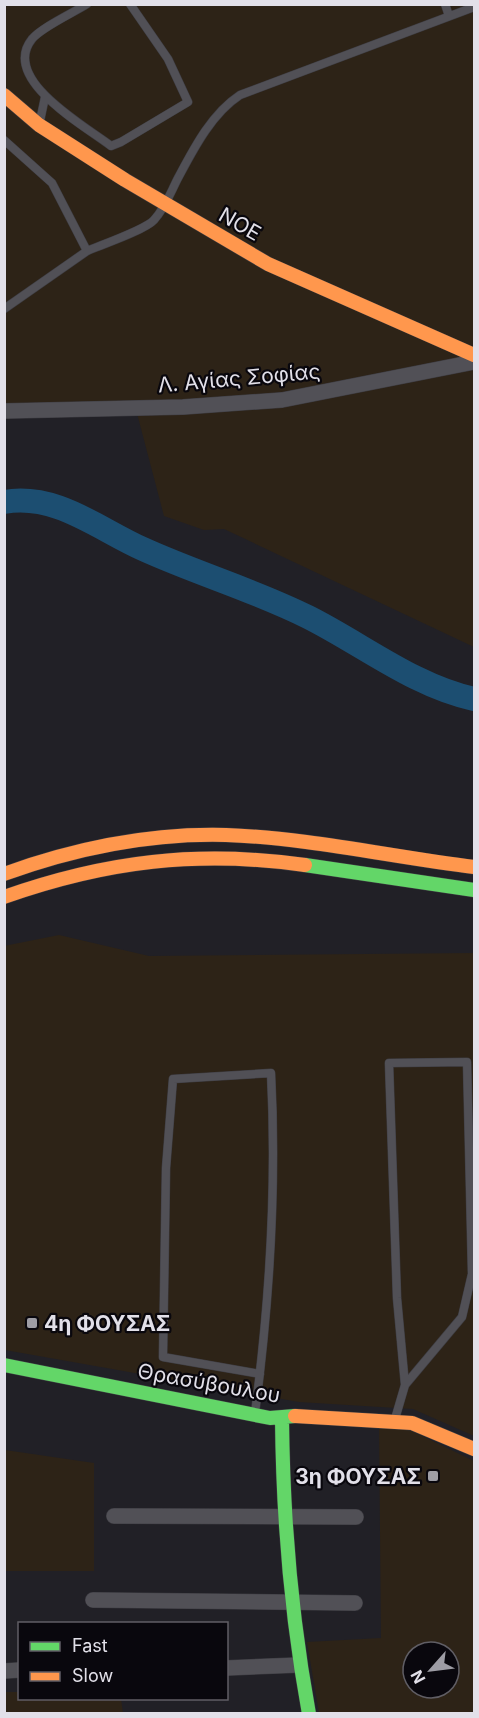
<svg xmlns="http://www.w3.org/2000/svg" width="479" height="1718" font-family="Inter,sans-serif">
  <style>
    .industrial { fill: #2d2317; fill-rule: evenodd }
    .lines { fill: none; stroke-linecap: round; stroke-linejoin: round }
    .river { stroke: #1c4e71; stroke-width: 24 }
    .lane-casing { stroke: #3e3d43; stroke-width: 9 }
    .street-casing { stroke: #3e3d43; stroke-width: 16 }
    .fast-casing { stroke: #3e3d43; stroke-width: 15 }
    .slow-casing { stroke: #3e3d43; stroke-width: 15 }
    .lane { stroke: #515056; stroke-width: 8 }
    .street { stroke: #515056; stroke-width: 15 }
    .fast { stroke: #63d668; stroke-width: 14 }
    .slow { stroke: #ff974d; stroke-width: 14 }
    .poi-dot { fill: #9e9da5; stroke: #09070d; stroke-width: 2 }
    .labels { text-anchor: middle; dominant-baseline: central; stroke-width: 4.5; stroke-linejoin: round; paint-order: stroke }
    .street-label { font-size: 21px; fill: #e2e0e9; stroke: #09070d }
    .poi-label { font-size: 21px; font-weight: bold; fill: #e2e0e9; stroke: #09070d; text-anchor: start }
  </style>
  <rect width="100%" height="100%" fill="#212026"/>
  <!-- industrial -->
  <path class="industrial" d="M4 5H474V647L224 529 204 530 164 516 134 402 5 406Z
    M59 935 149 956 474 953V1436L413 1409 299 1402 5 1350 4 946Z
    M379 1424 410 1430 474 1461V1713H319L307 1642 381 1638ZM413 1652H449V1688H413Z
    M5 1450 94 1463V1571H5Z
    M4 1692H19L20 1698 121 1699 123 1713H5Z"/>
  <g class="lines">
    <!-- river -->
    <path class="river" d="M4 502C57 493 98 529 143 549 198 574 254 590 308 617 362 644 414 686 474 699"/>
    <!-- lane casing -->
    <g class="lane-casing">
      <path id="lane" d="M87 4C73 13 42 27 32 39 0 79 85 126 111 146L121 142 188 102 168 59 130 4
        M445 4 449 16
        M40 121 45 97
        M4 140 52 183 87 251C101 245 145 230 154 220 165 208 170 194 177 180 193 150 211 114 240 95L474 7
        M4 309 87 251
        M255 1413C270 1298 277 1189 271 1073L173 1079 166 1168 163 1357 260 1374
        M395 1419 405 1385 462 1317 472 1274 467 1062 389 1063 397 1298 405 1385"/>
    </g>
    <!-- street casing -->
    <g class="street-casing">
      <path id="street" d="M4 411 183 407 282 400 474 362
        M114 1516 356 1517
        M93 1600 355 1603
        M226 1668 299 1665
        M4 1671 20 1670"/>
    </g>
    <!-- fast casing -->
    <g class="fast-casing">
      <path id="fast" d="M305 865 474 890
        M4 1365 270 1418 295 1416
        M282 1419C283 1518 291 1616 309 1714"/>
    </g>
    <!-- slow casing -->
    <g class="slow-casing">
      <path id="slow" d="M4 95 39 125 125 180 268 264 474 355
        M4 874C76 848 150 833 226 835 309 838 392 857 474 867
        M4 897C106 861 198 850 305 865
        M295 1416 412 1423 474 1449"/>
    </g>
    <!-- lane -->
    <use href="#lane" class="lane"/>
    <!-- street -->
    <use href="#street" class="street"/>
    <!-- fast -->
    <use href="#fast" class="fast"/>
    <!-- slow -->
    <use href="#slow" class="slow"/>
  </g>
  <!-- markers -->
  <g class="poi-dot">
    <rect x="26" y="1317" width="12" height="12" rx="3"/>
    <rect x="427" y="1470" width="12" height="12" rx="3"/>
  </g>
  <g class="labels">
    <!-- street labels -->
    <g class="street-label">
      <text transform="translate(240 224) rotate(30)">NOE</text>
      <text transform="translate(239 378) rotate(-5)">Λ. Αγίας Σοφίας</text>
      <text transform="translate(209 1383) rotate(10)">Θρασύβουλου</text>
    </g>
    <!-- poi labels -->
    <g class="poi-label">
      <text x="44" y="1323">4η ΦΟΥΣΑΣ</text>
      <text x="421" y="1476" text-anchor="end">3η ΦΟΥΣΑΣ</text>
    </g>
  </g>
  <!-- border -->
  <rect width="479" height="1718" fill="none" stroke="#e2e0e9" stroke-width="12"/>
  <!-- legend -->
  <rect x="18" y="1622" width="210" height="78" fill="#09070d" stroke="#605e65" stroke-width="1.5"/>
  <rect x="30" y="1642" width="30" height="9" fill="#63d668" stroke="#605e65" stroke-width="1.5"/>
  <text x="72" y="1652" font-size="18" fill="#e2e0e9">Fast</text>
  <rect x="30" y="1672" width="30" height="9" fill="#ff974d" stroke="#605e65" stroke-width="1.5"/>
  <text x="72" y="1682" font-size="18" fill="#e2e0e9">Slow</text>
  <!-- north arrow -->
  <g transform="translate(431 1670) rotate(242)"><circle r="28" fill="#09070d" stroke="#605e65" stroke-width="1.5"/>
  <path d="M0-4.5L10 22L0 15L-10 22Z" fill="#9e9da5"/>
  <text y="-9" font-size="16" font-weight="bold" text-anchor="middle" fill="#e2e0e9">N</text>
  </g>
</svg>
